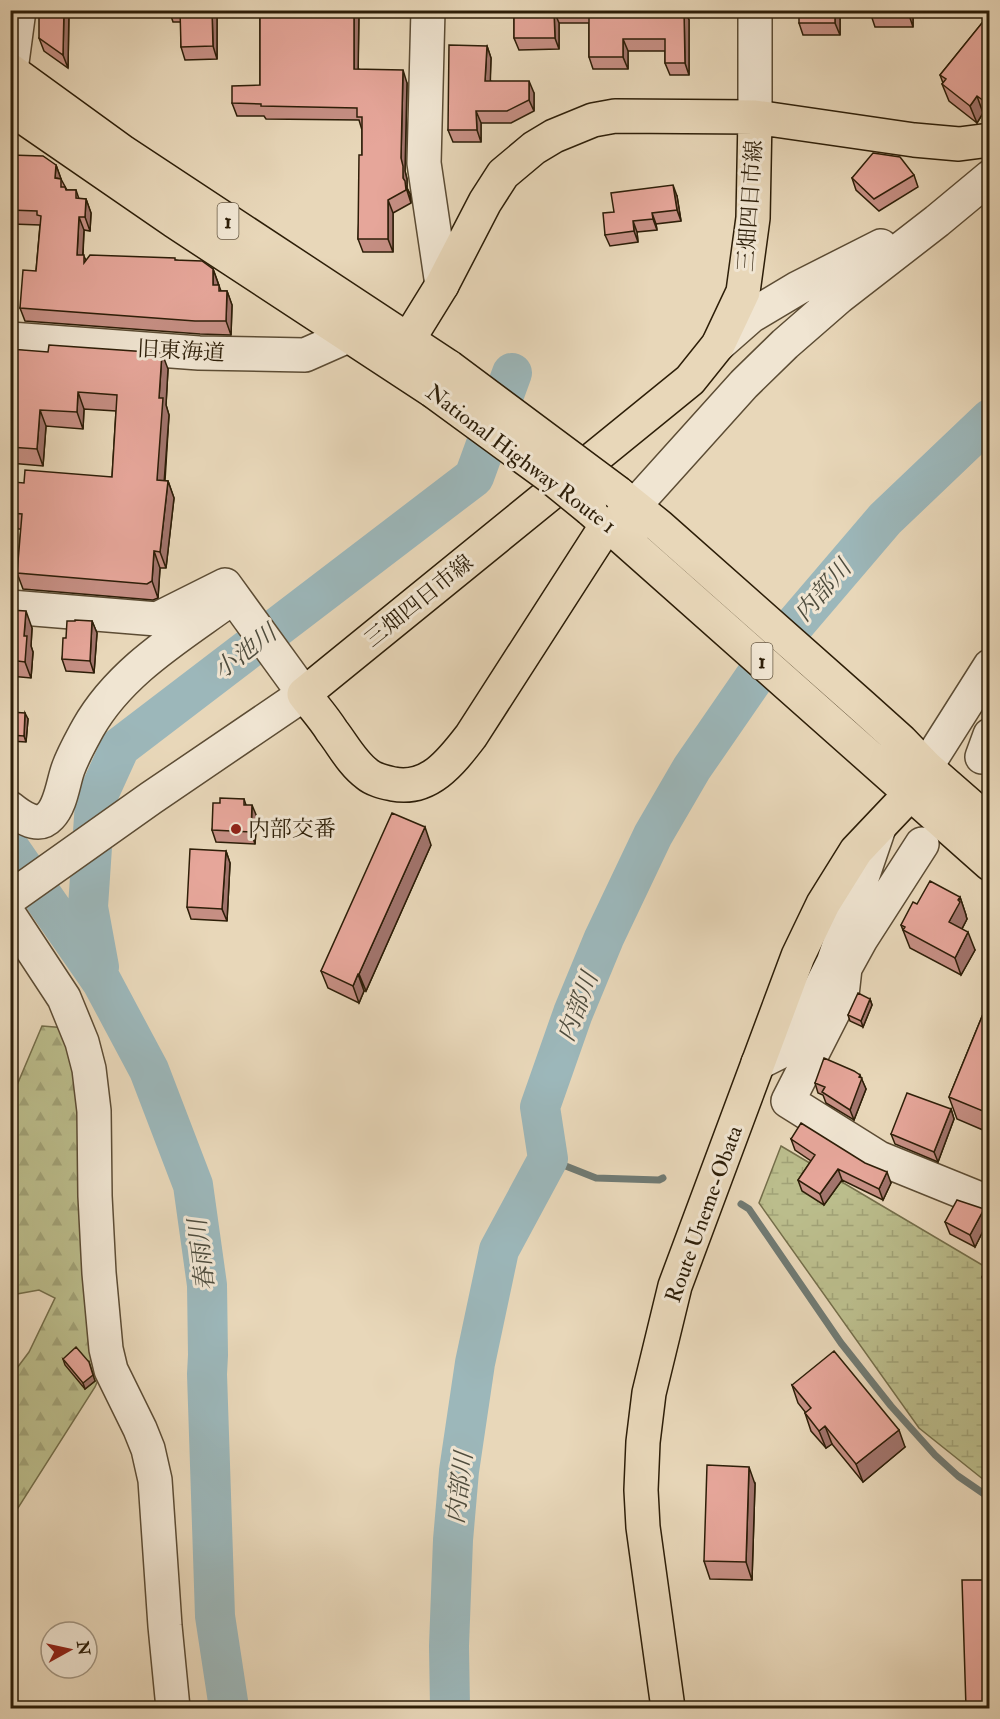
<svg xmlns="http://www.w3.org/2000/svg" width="1000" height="1719" font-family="'IM FELL Double Pica','Noto Serif JP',serif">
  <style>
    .forest { fill: url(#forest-firs); stroke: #746e4a; stroke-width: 1.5 }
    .wetland { fill: url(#wetland-marsh); stroke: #746e4a; stroke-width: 1.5 }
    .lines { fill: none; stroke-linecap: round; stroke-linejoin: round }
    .stream { stroke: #707a73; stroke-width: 7 }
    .river { stroke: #9cb7ba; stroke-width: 40 }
    .minor-casing { stroke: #5c4c34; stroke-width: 36 }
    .major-casing { stroke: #2d1e08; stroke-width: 36 }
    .highway-casing { stroke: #2d1e08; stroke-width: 36 }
    .minor { stroke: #f0e5d2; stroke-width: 33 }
    .major { stroke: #e8d7b9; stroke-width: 33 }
    .highway { stroke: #e8d7b9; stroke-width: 33 }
    .highway-bridge-casing { stroke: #2d1e08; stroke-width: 36; stroke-linecap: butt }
    .highway-bridge { stroke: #e8d7b9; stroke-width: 33 }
    .wall { fill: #c68f84; stroke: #2d1e08; stroke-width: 1.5 }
    .shaded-wall { fill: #a1746c; stroke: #2d1e08; stroke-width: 1.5 }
    .building { fill: #e6a69a; stroke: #2d1e08; stroke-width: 1.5 }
    .poi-dot { fill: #8f2418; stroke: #f0e5d2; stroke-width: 2 }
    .labels { text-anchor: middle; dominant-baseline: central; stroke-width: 6; stroke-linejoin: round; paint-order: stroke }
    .shield { fill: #f0e5d2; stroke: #685a45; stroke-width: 1.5 }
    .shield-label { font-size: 21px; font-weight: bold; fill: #2d1e08 }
    .street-label { font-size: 22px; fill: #2d1e08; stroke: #f0e5d2 }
    .poi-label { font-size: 22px; fill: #2d1e08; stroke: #f0e5d2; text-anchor: start }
    .water-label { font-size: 24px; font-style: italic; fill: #4e4c3d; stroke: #f0e5d2 }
  </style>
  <defs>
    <pattern id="forest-firs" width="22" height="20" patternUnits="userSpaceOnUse" patternTransform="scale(1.5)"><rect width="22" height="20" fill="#bbbd8c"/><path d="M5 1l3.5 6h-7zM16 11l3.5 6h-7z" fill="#a1a277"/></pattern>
    <pattern id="wetland-marsh" width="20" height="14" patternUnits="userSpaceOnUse" patternTransform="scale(1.5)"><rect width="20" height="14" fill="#bbbd8c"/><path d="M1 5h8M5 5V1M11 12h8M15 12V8" fill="none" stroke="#a1a277"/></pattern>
  </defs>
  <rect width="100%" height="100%" fill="#e8d7b9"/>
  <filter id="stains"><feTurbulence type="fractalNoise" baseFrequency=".00333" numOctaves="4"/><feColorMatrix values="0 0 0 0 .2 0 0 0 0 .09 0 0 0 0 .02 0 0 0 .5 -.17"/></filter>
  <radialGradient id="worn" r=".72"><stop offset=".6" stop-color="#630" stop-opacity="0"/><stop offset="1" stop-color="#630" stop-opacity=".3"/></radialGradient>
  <!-- forest -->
  <path class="forest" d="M42 1026 67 1028 110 1352 95 1387 11 1519V1376L29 1352 55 1298 39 1290 11 1295V1092L17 1085Z"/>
  <!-- wetland -->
  <path class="wetland" d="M781 1146 989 1269V1484L919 1428 759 1203Z"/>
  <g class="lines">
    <!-- stream -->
    <path class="stream" d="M548 1159 596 1178 659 1180 663 1178
      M741 1204 749 1209 841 1343 891 1406 935 1455 958 1476 990 1498"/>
    <!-- river -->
    <path class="river" d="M10 849 102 982 149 1070 193 1185 207 1285 208 1355 207 1374 215 1616 229 1708
      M99 967 88 907 95 802 120 747 474 477 512 373
      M450 1708 449 1646 453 1540 459 1471 475 1363 499 1250 548 1159 540 1107 573 1013 604 938 653 835 692 768 774 649 885 519 990 419"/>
    <!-- minor casing -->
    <g class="minor-casing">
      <path id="minor" d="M428 10 424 163 442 285
        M755 10V117
        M10 115 11 70 19 10
        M10 339 199 353 305 355 348 336
        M718 345 751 316 798 288 881 246
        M635 505 744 384 785 344 839 297 937 221 990 177
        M10 607 157 619 225 585 304 694 151 798 10 898
        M982 757 990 735
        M926 767 990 666
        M10 808C21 817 38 829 50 816 61 805 63 783 68 769 73 755 81 741 88 728 119 673 175 639 225 603
        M922 844 861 939 845 968 842 995 788 1101 879 1158 990 1203
        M10 916 64 998 82 1042 89 1069 94 1111 95 1196 99 1273 106 1349 111 1370 140 1429 148 1449 155 1480 165 1626 173 1708
        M758 1063 778 1053 786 1038 819 991 833 963 879 828"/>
    </g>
    <!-- major casing -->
    <g class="major-casing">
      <path id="major" d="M408 340 442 285 485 202 503 174 534 148 554 136 593 120 615 116 755 117 914 140 959 144 990 140
        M608 523 471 736C451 762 429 791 393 784 384 782 374 780 367 774 352 763 343 745 332 731 324 718 313 706 304 694L690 380 718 345 743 292 753 218 755 117
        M668 1708 643 1527 641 1490 643 1442 649 1393 675 1286 798 956 823 904 856 851 910 794 925 770"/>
    </g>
    <!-- highway casing -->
    <g class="highway-casing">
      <path id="highway" d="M10 70 123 152 449 367
        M10 108 174 221 433 391
        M618 493 659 526 861 705 901 741 926 767 990 823
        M590 509 990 864"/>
    </g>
    <!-- minor -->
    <use href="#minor" class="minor"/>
    <!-- major -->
    <use href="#major" class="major"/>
    <!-- highway -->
    <use href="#highway" class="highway"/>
    <!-- highway-bridge casing -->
    <g class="highway-bridge-casing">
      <path id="highway-bridge" d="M449 367 618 493
        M433 391 552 478 590 509"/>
    </g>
    <!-- highway-bridge -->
    <use href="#highway-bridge" class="highway-bridge"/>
  </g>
  <!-- wall -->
  <path class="wall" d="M69 10 68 68 44 51 39 38Z
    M169 10H217V59L185 60 181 47V22H173Z
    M260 10H359L358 69 407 83 405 171 407 179V188L410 194 411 203 393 213V252H363L358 239 362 155V130L359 120 266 119 264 116H237L232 103 260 85Z
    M514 10H685L689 20V75H670L665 63V51H628V69H593L589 57V23H559V49L519 50 514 38Z
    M840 10V35H803L799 23Z
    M871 10H919V15H913V27H875L871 15Z
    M990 13V118L983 113 977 123 949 101 942 84 943 83 940 75Z
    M487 46 491 58 490 81 534 93V111L511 123H481V142H453L448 130Z
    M10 155 56 165 61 179 67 190H76L79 199H86L91 213 90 231 84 230 83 255 86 260H176L213 269 221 291H227L232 305 231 335 200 334 25 321 20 308 36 271 40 225 12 224 10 220Z
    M914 175 918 187 879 211 856 190 852 178Z
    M677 196 681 221 656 224 657 230 637 232 638 242 610 246 605 235 614 212Z
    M10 349 168 369 166 405 169 415 165 481H168L174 498 166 568H160L158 598 153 600 23 589 17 573 21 529H18L12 513 24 483 112 477 116 411 84 409 83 429 46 426 43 466 10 463Z
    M10 610 32 628 31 646 33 652 31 678 10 676Z
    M92 621 97 633 94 673 66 671 62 659 66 638Z
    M10 712 28 719 26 742 10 741Z
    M244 799 246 805 257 817 255 844 216 842 212 830 220 803Z
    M431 845 366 991H364L359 1003 328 988 321 971Z
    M226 851 230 863 227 921 191 919 187 907Z
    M960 897 966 915V916L967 919 962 929 975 950 961 975 910 948 901 925 917 904Z
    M990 997V1133L957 1119 949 1097Z
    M870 999 872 1005 863 1027 850 1021 848 1015Z
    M861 1078 866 1089 854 1120 826 1103 823 1095 818 1093 815 1083Z
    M951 1109 954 1119 938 1162 895 1144 891 1134Z
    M791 1139 891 1183 883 1200 842 1180 824 1205 802 1191 798 1180 811 1161 795 1150Z
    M988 1221 975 1247 950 1234 945 1222Z
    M990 1261V1291L986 1289 982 1277Z
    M63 1359 95 1381 85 1389 65 1365Z
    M792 1385 905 1447 863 1482 832 1444 826 1448 811 1431 805 1413H806L798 1403Z
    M755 1484 752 1580 710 1579 704 1561Z"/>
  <!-- shaded-wall -->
  <path class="shaded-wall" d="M64 10H69L68 68 63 55Z
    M212 10H217V59L213 46Z
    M354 10H359L358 82 354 69Z
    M684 10H685L689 20V75L685 63Z
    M835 10H840V35L835 23Z
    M909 10H911L913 15V27L909 15Z
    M554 11 559 23V49L555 38Z
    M623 39 628 51V69L623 57Z
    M487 46 491 58 490 93 485 81Z
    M403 70 407 83 405 171 407 179V188L410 194 411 203 403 178 401 158Z
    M529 81 534 93V111L529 100Z
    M977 96 983 113 977 123 970 106Z
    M476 111 481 123V142L477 130Z
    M56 165 61 179 55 178Z
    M673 185 677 196 681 221 677 210Z
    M86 199 91 213 90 231 85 217Z
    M388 200 393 213V252L388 239Z
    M652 213 656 224 657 230 653 219Z
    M79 217 84 230 82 269 77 255Z
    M633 221 637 232 638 242 634 231Z
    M213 269 218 283V298L213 285Z
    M227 291 232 305 231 335 226 321Z
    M162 353 168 369 166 405 169 415 163 497 157 480 159 398Z
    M78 392 84 409 83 429 77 412Z
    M40 410 46 426 43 466 37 449Z
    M168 481 174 498 166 568 160 552Z
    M154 551 160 568 158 598 152 581Z
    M26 611 32 628 31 646 33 652 31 678 25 662 24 636Z
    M92 621 97 633 94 673 90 661Z
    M25 713 28 719 26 742 24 736Z
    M252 805 257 817 255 844 251 832Z
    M425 827 431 845 366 991 359 974Z
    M226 851 230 863 227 921 222 909Z
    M960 897 966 915V916L967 919 956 940 949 922Z
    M968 932 975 950 961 975 955 958Z
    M358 974 364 991 359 1003 353 986Z
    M870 999 872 1005 863 1027 861 1021Z
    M860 1075 866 1089 854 1120 850 1110Z
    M951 1109 954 1119 938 1162 934 1152Z
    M838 1169 842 1180 824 1205 820 1194Z
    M887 1172 891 1183 883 1200 879 1189Z
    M984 1209 988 1221 975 1247 970 1235Z
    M89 1362 95 1381 85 1389 83 1383Z
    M825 1426 832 1444 826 1448 819 1431Z
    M899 1430 905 1447 863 1482 856 1464Z
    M749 1467 755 1484 752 1580 746 1562Z"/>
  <!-- building -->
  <path class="building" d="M39 10H64L63 55 39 38Z
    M180 10H212L213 46 181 47Z
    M260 10H354V69L403 70 401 158 403 166V178L405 181 406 190 388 200V239H358L359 155H362V117H357V108L261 106V104L232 103V86L260 85Z
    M514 10H684L685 63H665V39H623V57H589V11H554L555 38H514Z
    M799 10H835V23H799Z
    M871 10H909V15H871Z
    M990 13V103L988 104 977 96 970 106 942 84 946 79 940 75Z
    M449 45 487 46 485 81H529V100L507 111H476L477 130H448Z
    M873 153 900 157 914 175 874 199 852 178Z
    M10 155 43 156 56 165 55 178 61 179V187H65L66 190H76V198L86 199 85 217H79L77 255H84V263L90 255 175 258V260L202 261 213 269V285H219V291H227L226 321H195L20 308 23 270 36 271 41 216 37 215V211L10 210Z
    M673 185 677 210 652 213 653 219 633 221 634 231 605 235 603 213 614 212 611 193Z
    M49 345 162 353 159 398H163L157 480 168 481 160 552 154 551 152 581 147 584 17 573 22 514 12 513 13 482 24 483 25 470 112 477 117 395 78 392 77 412 40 410 37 449 10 447V349L48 352Z
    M10 610 26 611 24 636H27L25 662 10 660Z
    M75 620 92 621 90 661 62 659 63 638H66L67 621H75Z
    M10 712 25 713 24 736 10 735Z
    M220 798 244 799V805H252L251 832 212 830 213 803H220Z
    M392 813 425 827 359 974H358L353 986 321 971Z
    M190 849 226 851 222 909 187 907Z
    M930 881 960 897 958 900 960 902 949 922 968 932 955 958 903 930 905 927 901 925 913 902 917 904Z
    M858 993 870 999 861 1021 848 1015Z
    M990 997V1114L949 1097Z
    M824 1058 854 1071 860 1075 859 1077 862 1078 850 1110 822 1092 825 1087 815 1083Z
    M907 1093 951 1109 934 1152 891 1134Z
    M801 1123 865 1163 887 1172 879 1189 838 1169 820 1194 798 1180 815 1155 791 1139Z
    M957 1200 984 1209 970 1235 945 1222Z
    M990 1261V1281L982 1277Z
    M76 1347 89 1362 93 1375 83 1383 63 1359Z
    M834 1351 899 1430 856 1464 825 1426 819 1431 805 1413 811 1408 792 1385Z
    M707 1465 749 1467 746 1562 704 1561Z
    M962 1580H990V1708H966Z"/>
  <!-- markers -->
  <circle class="poi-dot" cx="236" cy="829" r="6"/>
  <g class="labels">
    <!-- shield labels -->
    <g class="shield">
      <rect x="217.5" y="203" width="21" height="36" rx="4.5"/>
      <rect x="751.5" y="643" width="21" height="36" rx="4.5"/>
    </g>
    <g class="shield-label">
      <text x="228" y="221">1</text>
      <text x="762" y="661">1</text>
    </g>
    <!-- street labels -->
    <g class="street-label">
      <text transform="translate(750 206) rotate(-86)">三畑四日市線</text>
      <text transform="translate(181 351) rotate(3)">旧東海道</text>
      <text transform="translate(521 459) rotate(37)">National Highway Route 1</text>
      <text transform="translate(419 601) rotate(-39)">三畑四日市線</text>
      <text transform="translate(704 1214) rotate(-70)">Route Uneme-Obata</text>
    </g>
    <!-- poi labels -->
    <g class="poi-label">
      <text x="248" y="829">内部交番</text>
    </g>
    <!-- water labels -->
    <g class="water-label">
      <text transform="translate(823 591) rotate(-49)">内部川</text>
      <text transform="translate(245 652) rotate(-37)">小池川</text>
      <text transform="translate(578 1007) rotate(-69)">内部川</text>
      <text transform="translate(202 1255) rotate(-97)">春雨川</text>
      <text transform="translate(460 1488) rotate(-83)">内部川</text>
    </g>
  </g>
  <!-- margin -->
  <rect width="1000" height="1719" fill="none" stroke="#e8d7b9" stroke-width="36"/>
  <rect x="12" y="12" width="976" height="1695" fill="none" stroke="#2d1e08" stroke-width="3"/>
  <rect x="18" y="18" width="964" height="1683" fill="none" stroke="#2d1e08" stroke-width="1.5"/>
  <!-- north arrow -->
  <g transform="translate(69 1650) rotate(82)"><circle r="28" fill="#f0e5d2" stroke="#a29581" stroke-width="1.5"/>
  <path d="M0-4.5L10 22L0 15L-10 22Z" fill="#8f2418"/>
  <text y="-9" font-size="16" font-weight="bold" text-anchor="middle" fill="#2d1e08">N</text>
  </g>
  <rect width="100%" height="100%" filter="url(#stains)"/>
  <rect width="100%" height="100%" fill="url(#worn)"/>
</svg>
